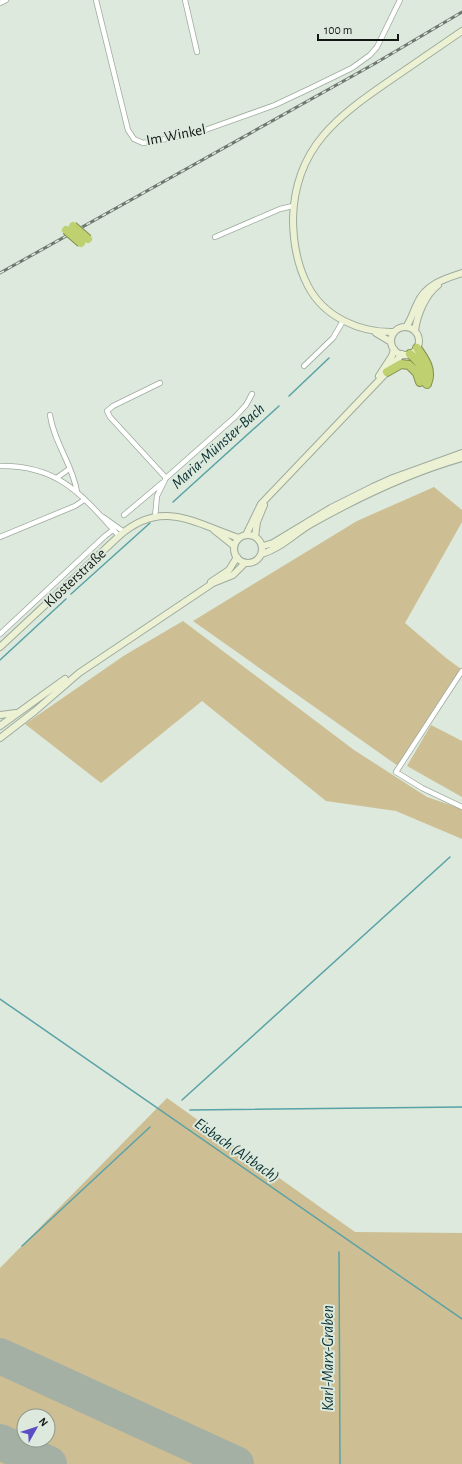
<svg xmlns="http://www.w3.org/2000/svg" width="462" height="1464" font-family="'Alegreya Sans',sans-serif">
  <style>
    .green { fill: #cebe93; fill-rule: evenodd }
    .lines { fill: none; stroke-linecap: round; stroke-linejoin: round }
    .stream { stroke: #59a2a7; stroke-width: 1.5 }
    .runway { stroke: #a5b0a5; stroke-width: 36 }
    .street-casing { stroke: #9eab9e; stroke-width: 6 }
    .secondary-casing { stroke: #9eab9e; stroke-width: 8 }
    .highway-casing { stroke: #838f4f; stroke-width: 10 }
    .street { stroke: #fff; stroke-width: 4.5 }
    .secondary { stroke: #ecf1d4; stroke-width: 6 }
    .highway { stroke: #bfd070; stroke-width: 8 }
    .rail-casing { stroke: #6e766e; stroke-width: 3 }
    .rail { stroke: #dce9dc; stroke-width: 1.5; stroke-dasharray: 4.5; stroke-linecap: butt }
    .highway-bridge-casing { stroke: #838f4f; stroke-width: 10; stroke-linecap: butt }
    .highway-bridge { stroke: #bfd070; stroke-width: 8 }
    .labels { text-anchor: middle; dominant-baseline: central; stroke-width: 4; stroke-linejoin: round; paint-order: stroke }
    .street-label { font-size: 15px; fill: #131713; stroke: #dce9dc }
    .water-label { font-size: 16px; font-style: italic; fill: #092f32; stroke: #dce9dc }
  </style>
  <rect width="100%" height="100%" fill="#dce9dc"/>
  <!-- green -->
  <path class="green" d="M434 487 462 510V522L405 623 446 658 461 669 398 766 193 621 357 521Z
    M183 621 354 750 427 797 462 809V839L396 811 326 801 202 701 101 783 25 724 125 655Z
    M431 725 462 741V797L407 766Z
    M167 1098 355 1232 462 1233V1464H0V1268ZM24 1416H48V1440H24Z"/>
  <g class="lines">
    <!-- stream -->
    <path class="stream" d="M289 396 329 358
      M173 502 279 406
      M71 594 150 523
      M0 660 66 599
      M0 999 462 1319
      M182 1100 450 857
      M190 1110 462 1107
      M22 1246 150 1127
      M339 1252 340 1464"/>
    <!-- runway -->
    <path class="runway" d="M0 1356 236 1464
      M0 1442 49 1464"/>
    <!-- street casing -->
    <g class="street-casing">
      <path id="street" d="M96 0 128 130 134 139 143 143 194 134 275 105 311 88 352 68 370 55 377 47 400 0
        M185 0 197 52
        M0 3 6 0
        M215 237 280 209 293 206
        M304 366 333 338 343 321
        M160 383 113 406 107 411 110 417 166 478
        M50 415C54 443 73 465 77 492
        M0 466C59 465 82 495 119 536
        M58 477 69 469
        M124 515 162 483
        M103 517 124 532
        M155 517 157 496 166 478 235 417 246 405 252 394
        M0 537 75 506 84 500
        M0 634 105 536 113 530
        M462 671 396 772 422 788 462 807"/>
    </g>
    <!-- secondary casing -->
    <g class="secondary-casing">
      <path id="secondary" d="M406 327C411 320 413 312 417 304 425 285 443 279 462 273
        M391 341a14 14 0 1 1 28 0a14 14 0 1 1-28 0Z
        M415 331C417 315 425 295 438 285
        M394 332C360 333 324 317 308 286 297 265 293 242 293 218 295 147 338 116 392 79 415 63 439 47 462 31
        M376 333 391 342
        M379 376 392 356 394 349
        M214 530 234 546
        M234 549a14 14 0 1 1 28 0a14 14 0 1 1-28 0Z
        M246 535 261 504 387 372 402 354
        M255 537 257 522 264 505
        M263 546 273 543 331 508 373 487 393 478 462 453
        M262 554C281 548 294 534 311 524 359 497 409 473 462 458
        M211 582 229 570 237 557
        M0 647 119 536C162 498 194 523 239 538
        M0 715 16 713
        M0 726 65 679
        M0 738 35 711 79 673 213 583 233 575 245 563"/>
    </g>
    <!-- highway casing -->
    <g class="highway-casing">
      <path id="highway" d="M417 348C425 359 433 370 427 384
        M410 354C419 361 425 369 421 380
        M387 372 401 364 409 365 417 373 420 382"/>
    </g>
    <!-- street -->
    <use href="#street" class="street"/>
    <!-- secondary -->
    <use href="#secondary" class="secondary"/>
    <!-- highway -->
    <use href="#highway" class="highway"/>
    <!-- rail casing -->
    <g class="rail-casing">
      <path id="rail" d="M0 273 374 64 462 12"/>
    </g>
    <!-- rail -->
    <use href="#rail" class="rail"/>
    <!-- highway-bridge casing -->
    <g class="highway-bridge-casing">
      <path id="highway-bridge" d="M73 226 88 239
        M66 230 81 243"/>
    </g>
    <!-- highway-bridge -->
    <use href="#highway-bridge" class="highway-bridge"/>
  </g>
  <g class="labels">
    <!-- street labels -->
    <g class="street-label">
      <text transform="translate(176 135) rotate(-11)">Im Winkel</text>
      <text transform="translate(75 578) rotate(-43)">Klosterstraße</text>
    </g>
    <!-- water labels -->
    <g class="water-label">
      <text transform="translate(218 446) rotate(-42)">Maria-Münster-Bach</text>
      <text transform="translate(237 1150) rotate(35)">Eisbach (Altbach)</text>
      <text transform="translate(328 1358) rotate(-90)">Karl-Marx-Graben</text>
    </g>
  </g>
  <!-- north arrow -->
  <g transform="translate(36 1428) rotate(51)"><circle r="19" fill="#dce9dc" stroke="#8c958c"/>
  <path d="M0-3L7 15L0 10L-7 15Z" fill="#5c4dc5"/>
  <text y="-6" font-size="11" font-weight="bold" text-anchor="middle" fill="#131713">N</text>
  </g>
  <!-- scale -->
  <path d="M318 34v6h80v-6" fill="none" stroke="#131713" stroke-width="2"/>
  <text x="324" y="34" font-size="12" fill="#131713" stroke="#dce9dc" stroke-width="3" paint-order="stroke">100 m</text>
</svg>
